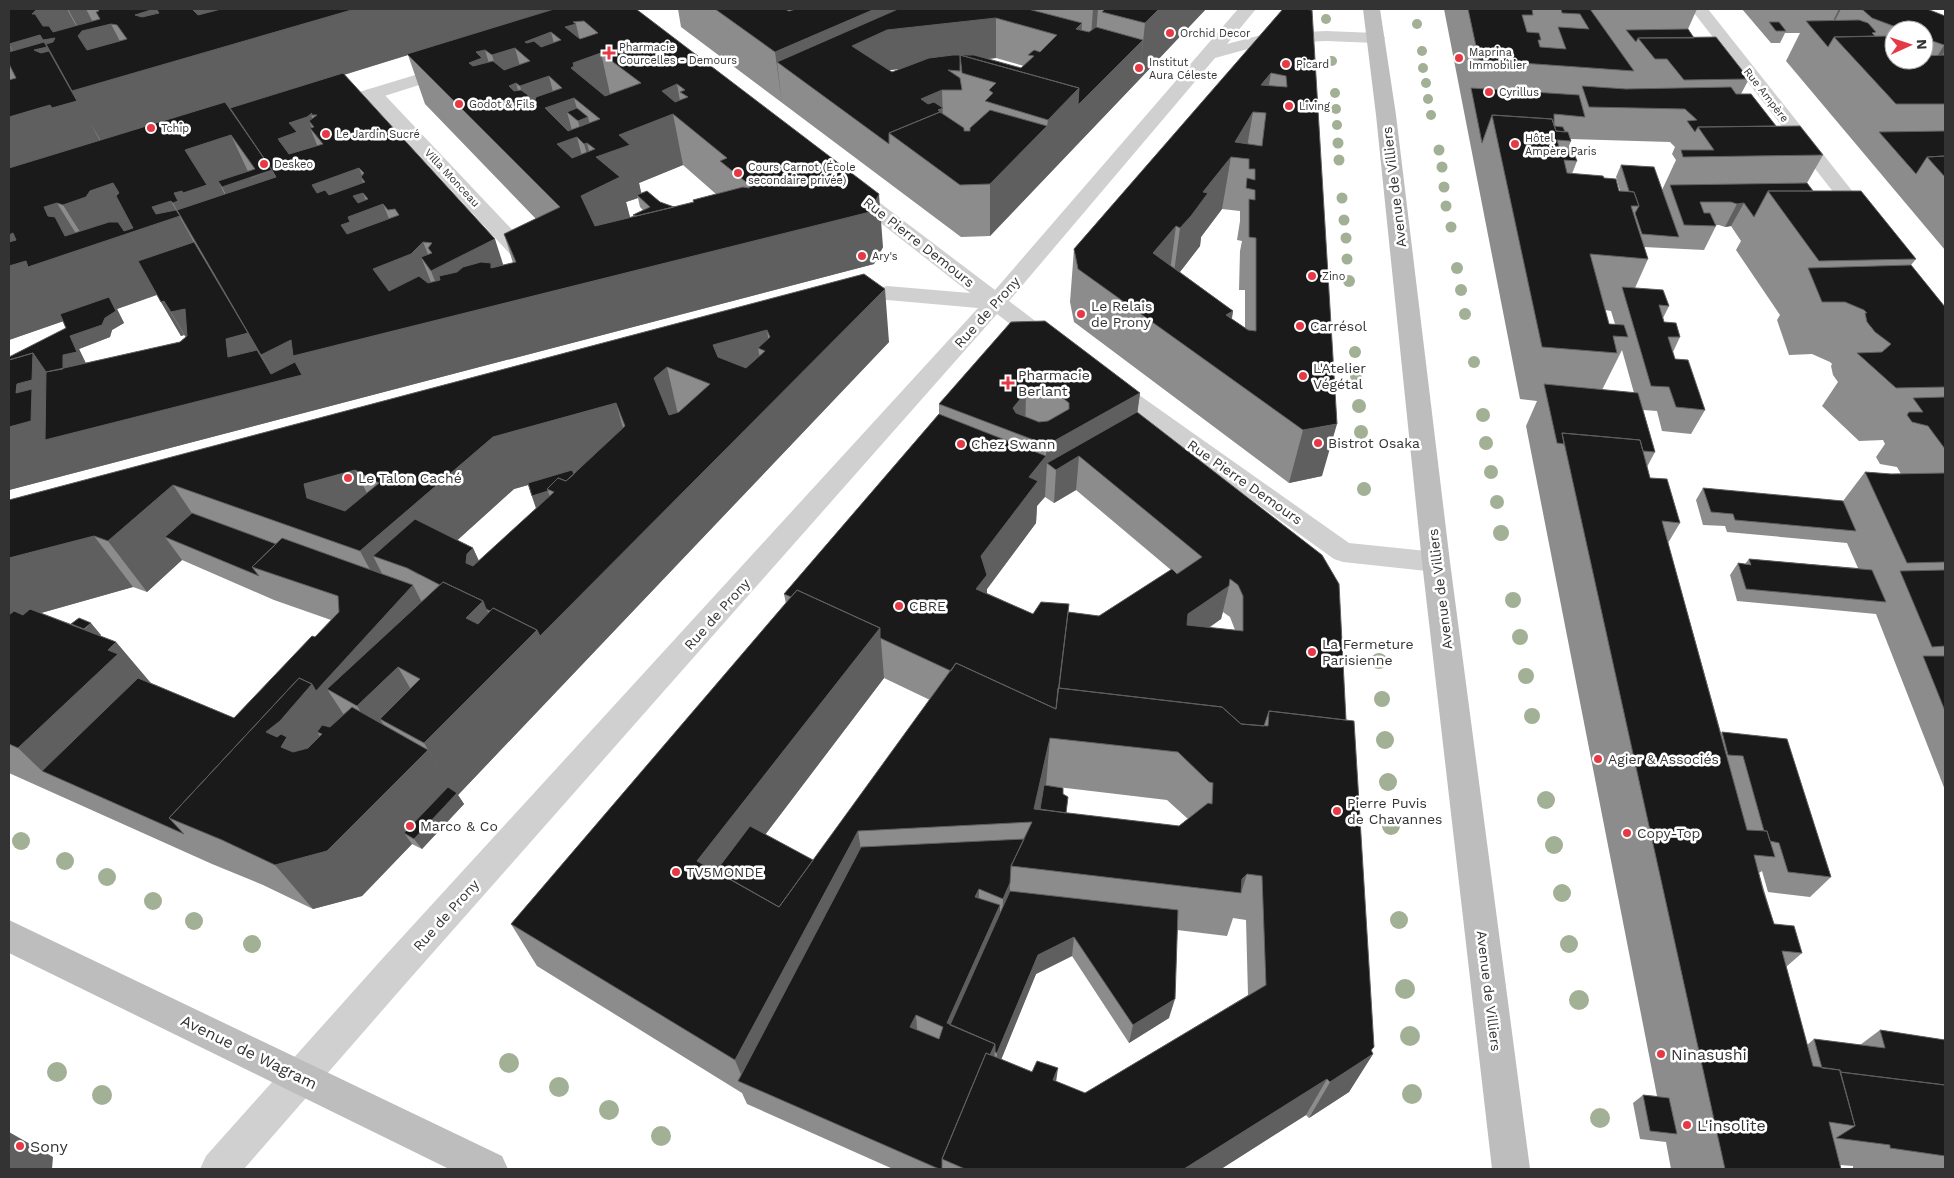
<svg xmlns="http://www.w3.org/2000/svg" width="1954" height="1178" font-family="'Work Sans',sans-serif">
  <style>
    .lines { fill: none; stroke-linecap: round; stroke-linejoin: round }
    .minor { fill: #d0d0d0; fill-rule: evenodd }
    .tertiary { fill: #d0d0d0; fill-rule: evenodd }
    .secondary { fill: #bdbdbd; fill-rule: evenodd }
    .tree { fill: #a2b095 }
    .wall { fill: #8c8c8c; fill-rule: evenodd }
    .shaded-wall { fill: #5f5f5f; fill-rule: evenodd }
    .building { fill: #1a1a1a; stroke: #5f5f5f; fill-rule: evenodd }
    .poi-dot { fill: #e63946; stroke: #fff; stroke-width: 2 }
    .labels { text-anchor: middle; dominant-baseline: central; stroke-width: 5; stroke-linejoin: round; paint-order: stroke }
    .far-poi-label { font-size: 11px; fill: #333; stroke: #fff; text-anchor: start }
    .far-street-label { font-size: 11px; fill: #333; stroke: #fff }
    .street-label { font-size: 14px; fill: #333; stroke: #fff }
    .poi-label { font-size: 14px; fill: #333; stroke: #fff; text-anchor: start }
    .near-street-label { font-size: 16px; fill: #333; stroke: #fff }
    .near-poi-label { font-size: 16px; fill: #333; stroke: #fff; text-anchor: start }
  </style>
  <rect width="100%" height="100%" fill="#fff"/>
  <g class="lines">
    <!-- minor -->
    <path class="minor" d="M1238 9H1256L1227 44 1265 34 1326 31 1376 33 1382 34 1385 38 1382 42 1376 43 1326 41 1266 44 1215 58 1009 301 1060 340 1064 345 1060 350 1052 352 1044 350 997 314 407 982 244 1169H200L206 1156 383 958 978 308 887 300 849 310 841 308 838 303 841 298 887 286 970 293 845 195 842 191 845 187 852 185 859 187 995 290Z
      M1691 9H1708L1872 216 1875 220 1872 224 1865 226 1858 224Z
      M373 88 380 90 537 256 540 261 537 266 529 268 521 266 366 98 364 94 366 90Z
      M1107 376 1115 378 1349 543 1436 552 1446 555 1450 562 1446 569 1436 572 1343 562 1334 559 1099 390 1095 384 1099 378Z"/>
    <!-- tertiary -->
    <path class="tertiary" d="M451 64 457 65 460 69 457 73 334 112 327 114 320 112 318 108 320 104Z"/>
    <!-- secondary -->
    <path class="secondary" d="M1363 9H1380L1396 115 1450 562 1530 1169H1492L1422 562 1376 115Z
      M9 920 502 1156 508 1169H449L9 953Z"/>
  </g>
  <!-- trees -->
  <g class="tree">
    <circle cx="1326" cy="19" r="5"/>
    <circle cx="1417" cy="24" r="5"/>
    <circle cx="1422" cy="51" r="5"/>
    <circle cx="1332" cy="61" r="5"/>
    <circle cx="1423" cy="68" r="5"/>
    <circle cx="1426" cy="83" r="5"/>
    <circle cx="1335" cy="93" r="5"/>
    <circle cx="1428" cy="99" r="5"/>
    <circle cx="1336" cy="109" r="5"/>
    <circle cx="1431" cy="115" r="5"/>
    <circle cx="1337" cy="125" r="5"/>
    <circle cx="1338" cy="143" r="5.5"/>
    <circle cx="1439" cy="150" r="5.5"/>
    <circle cx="1339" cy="160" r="5.5"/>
    <circle cx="1442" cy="167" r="5.5"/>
    <circle cx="1444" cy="187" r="5.5"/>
    <circle cx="1342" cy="198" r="5.5"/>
    <circle cx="1446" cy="206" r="5.5"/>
    <circle cx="1344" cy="220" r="5.5"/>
    <circle cx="1451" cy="227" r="5.5"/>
    <circle cx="1346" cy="238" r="5.5"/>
    <circle cx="1347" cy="259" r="5.5"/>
    <circle cx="1457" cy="268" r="6"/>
    <circle cx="1349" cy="281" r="6"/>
    <circle cx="1461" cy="290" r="6"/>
    <circle cx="1465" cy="314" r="6"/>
    <circle cx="1355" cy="352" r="6"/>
    <circle cx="1474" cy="362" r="6"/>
    <circle cx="1356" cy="376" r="6"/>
    <circle cx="1359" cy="406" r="7"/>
    <circle cx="1483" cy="415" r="7"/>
    <circle cx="1361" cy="432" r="7"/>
    <circle cx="1486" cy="443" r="7"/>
    <circle cx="1491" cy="472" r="7"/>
    <circle cx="1364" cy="489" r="7"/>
    <circle cx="1497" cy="502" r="7"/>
    <circle cx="1501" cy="533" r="8"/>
    <circle cx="1513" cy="600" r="8"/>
    <circle cx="1520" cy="637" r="8"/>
    <circle cx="1379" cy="661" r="8"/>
    <circle cx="1526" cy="676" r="8"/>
    <circle cx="1382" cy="699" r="8"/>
    <circle cx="1532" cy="716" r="8"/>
    <circle cx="1385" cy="740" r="9"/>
    <circle cx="1388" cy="782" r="9"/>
    <circle cx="1546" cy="800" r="9"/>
    <circle cx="1391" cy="826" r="9"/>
    <circle cx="21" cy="841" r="9"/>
    <circle cx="1554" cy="845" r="9"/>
    <circle cx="65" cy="861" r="9"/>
    <circle cx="107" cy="877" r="9"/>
    <circle cx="1562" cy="893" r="9"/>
    <circle cx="153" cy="901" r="9"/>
    <circle cx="1399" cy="920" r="9"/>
    <circle cx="194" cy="921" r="9"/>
    <circle cx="252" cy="944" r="9"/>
    <circle cx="1569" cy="944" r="9"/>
    <circle cx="1405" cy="989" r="10"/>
    <circle cx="1579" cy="1000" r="10"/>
    <circle cx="1410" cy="1036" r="10"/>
    <circle cx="509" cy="1063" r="10"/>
    <circle cx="57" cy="1072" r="10"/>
    <circle cx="559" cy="1087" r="10"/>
    <circle cx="1412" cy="1094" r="10"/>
    <circle cx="102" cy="1095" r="10"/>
    <circle cx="609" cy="1110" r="10"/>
    <circle cx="1600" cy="1118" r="10"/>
    <circle cx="661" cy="1136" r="10"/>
  </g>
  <!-- wall -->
  <path class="wall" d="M9 9H636L883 247 874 264 9 490 66 328 63 321 9 340ZM408 55 425 104 536 219 504 234 513 263 503 265 344 75ZM683 165 716 194 693 200V202L674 207 660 202 641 193 639 183ZM638 198 640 207 643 210 633 215 634 216 630 217 626 202ZM157 295 181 336 184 335 186 337 180 342 86 363 79 349 110 337 112 330 124 323 117 309Z
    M678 9H790L787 10 789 11 796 9H1206L990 236 961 237 681 27ZM996 58 1024 66 1021 68 988 59ZM900 69 892 72 889 70H890Z
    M1283 9 1322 476 1289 483 1074 322 1070 302 1074 249ZM1222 209 1240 211V221L1237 240 1242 241 1240 251 1239 290H1245V328L1232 319 1233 311 1180 272 1200 246 1201 237Z
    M1444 9H1697L1688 29 1694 38 1749 79 1741 94 1776 126 1823 155 1807 183 1813 191 1916 259 1911 265 1945 307V790L1876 614 1737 601 1730 575 1738 563 1745 564 1749 559 1858 568 1847 543 1727 532 1725 526 1703 525 1696 500 1703 488 1843 501 1865 472 1891 474H1901L1897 467 1880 464 1876 457 1885 444 1883 440 1859 441 1822 406 1838 382 1833 375 1831 366 1832 364 1830 362 1812 354 1789 355 1777 320 1780 315 1736 250 1741 241 1731 226 1725 227 1719 225H1715L1716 226 1704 250 1644 247 1648 259 1635 288 1669 306 1663 318 1664 322 1680 337 1673 352 1675 359 1705 410 1691 434 1662 431 1657 411 1643 410 1655 452 1647 467 1650 478 1680 523 1668 543 1721 733 1722 732 1787 739 1831 877 1810 897 1768 892 1762 871 1759 873 1774 924 1802 953 1786 967 1807 1045 1814 1039 1860 1045 1880 1030 1945 1040V1169H1853V1166L1840 1165 1841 1169H1671L1666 1142 1640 1139 1633 1103 1643 1095 1657 1096 1526 426 1537 401 1520 399ZM1570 139 1670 142 1675 147 1672 154 1676 160 1662 190 1621 165 1616 177 1620 191H1619L1604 178 1572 174 1577 161 1569 151 1570 149 1569 146 1571 141ZM1605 310 1611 311 1615 324H1609ZM1622 350 1634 393 1602 390Z
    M1742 9H1927L1945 16V250L1786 61 1800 33H1785L1780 43H1771ZM1894 30H1924V60H1894Z
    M864 274 889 342 458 795 464 804 422 849 412 844 362 896 313 909 263 885 212 864 9 773V500ZM528 485 536 508H537L479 561 473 548 457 540 514 489ZM182 560 274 600 331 620 315 637 234 718 151 683 116 642 100 636 101 635 41 613 133 587 147 592Z
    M1011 322 1140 393 1137 412 1346 720 1371 1051 1373 1054 1349 1092 1309 1118 1306 1115 1221 1169H893L747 1104 742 1093 537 966 511 924 786 604 784 594 939 414V404ZM1076 490 1171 570 1099 616 1068 612 1033 614 987 593V589L1036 523 1037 506 1044 497H1045L1054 503ZM1223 612 1230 617 1235 630 1209 628 1221 619ZM884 678 930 700 813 860 765 835ZM1049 786 1167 800 1188 819 1179 826 1066 813 1063 794ZM1233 918 1246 920 1248 995 1085 1093 1001 1059 1036 974 1072 956 1129 1043 1169 1018 1177 930 1227 936Z"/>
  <!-- shaded-wall -->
  <path class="shaded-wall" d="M9 9H67L80 33H81L68 9H86L96 28 111 24 136 72 160 65 135 15 137 14 135 9H145L147 11 146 9 148 11 156 9 180 59 211 50 200 28 189 31 179 9H250L262 36 294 26 287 9H558L408 55 407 54 408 55 105 148 90 122 106 152 82 159 80 156 9 178V82L27 112 50 105 52 108 77 101 75 97 63 101 60 96 42 101 9 44 40 35 43 40H46L32 14 35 11 9 18ZM89 57 103 82 83 87 70 65 83 62 82 60Z
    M875 9H913L996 18V58L890 70 855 85 777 62 782 102 775 52Z
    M1093 9H1098L1094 60 1089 65Z
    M1159 9H1206L1139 80 1145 23Z
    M1839 9H1841L1830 30 1825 37Z
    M1082 23 1080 63 1076 29Z
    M576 24 584 59 601 53 612 103 571 68 565 27Z
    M551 32 564 82 549 76 556 104 574 98 580 120 588 117 598 156 662 91 677 84 684 123 673 114 683 165 639 183 642 196 637 195 638 198 626 202 633 229 595 248 581 196 596 189 578 121 567 112 574 138 577 137 590 188 572 196 537 102 535 100 544 134 523 100H524L520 86 516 83 531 134 507 106 492 55 515 48 525 84 536 81 525 42ZM587 143 595 149 599 188Z
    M1143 40 1139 80 990 236V184L1047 126 1048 120 1079 88Z
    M1945 44V51L1932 73 1925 77 1944 45Z
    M9 45 32 84 9 64Z
    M485 50 500 100 469 63 476 52Z
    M1271 73 1264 113 1261 85Z
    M942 90 943 121 921 99Z
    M1253 112 1245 159 1235 142Z
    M312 113 311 115 332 165 323 144 314 127 309 121 315 134 310 128 327 169 359 168 365 182 361 177 373 208 383 204 404 256 370 269 278 139 289 123ZM363 193 368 199 369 209Z
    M231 135 251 178 272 170 300 229 252 246 222 187 218 181 229 203 177 210 205 262 173 203 174 193 185 150Z
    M1231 157 1222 209 1201 237 1200 246 1183 268 1173 280 1180 228 1203 192Z
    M113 183 152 207 171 201 212 275 117 309 124 323 112 330 110 337 79 349 86 364 228 357 226 339 248 333 276 382 261 355 291 340 449 317 431 271 421 257 438 300 395 321 373 269 423 242 434 269 495 239 512 292 879 194 883 247 874 264 9 490V427L16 393 17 384 33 353 63 355 70 336 64 321 9 340V217L48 216 44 207 57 203 85 248 89 246 63 205 90 191Z
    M1744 203 1731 226 1725 227 1737 204Z
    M1176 226 1169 279 1153 253Z
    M885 289 889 342 458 795 464 804 422 849 414 839 404 833 412 844 362 896 313 909 275 865 428 750 455 796 424 743 466 618 483 601 509 658Z
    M164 301 184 335 181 336 161 302Z
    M185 309 191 346 171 312Z
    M1233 311 1223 364 1226 315Z
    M767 330 775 383 765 351 758 348 765 386 723 398 713 345Z
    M667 367 679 419 667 431 654 378Z
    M1026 392 1025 437 1013 408Z
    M1140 393 1133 446 1079 456 1076 490 1054 503 1056 470 1047 463 1045 497 1037 506 1036 523 987 589V616L976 589 981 556 1029 477 1046 456 1047 445Z
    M616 403 631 456 514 489 419 575 407 568 373 556 394 597 388 603 360 551 493 437Z
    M1337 424 1322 476 1289 483 1303 430Z
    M355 470 382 522 334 536 307 498 304 484Z
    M173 485 208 537H165L182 560 147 592 108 541Z
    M548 491 552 503 536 508 532 496Z
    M94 536 133 587 9 622V558Z
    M473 548 496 599 466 563 467 554Z
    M413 585 430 618 327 689 344 715 322 734 317 732 330 751 222 840 266 732 312 684Z
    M1229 586 1221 619 1181 646 1188 614Z
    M91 623 101 635 83 652 73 640Z
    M880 628 884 678 720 894 697 861Z
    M116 642 163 698 42 771 18 748 108 650Z
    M398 667 430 723 380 719 400 752 392 761 357 706Z
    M1050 738 1046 786 1036 830 1034 809Z
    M858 831 865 876 745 1084 735 1060Z
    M1247 874 1241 893 1242 879Z
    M1010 883V911L1002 927 1003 899Z
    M979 889V917L975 897Z
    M1000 905V933L947 1031V1023Z
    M1074 937 1072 956 1036 974 997 1070V1053L1038 955Z
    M1175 999 1169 1018 1129 1043 1133 1025Z
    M916 1015 918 1041 910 1027Z
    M995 1044 994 1069 946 1161Z
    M1374 1047 1366 1059 1373 1054 1349 1092 1309 1118 1330 1082 1371 1050Z
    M1058 1068 1053 1104V1080Z
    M1327 1079 1306 1115 1221 1169H1184Z
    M9 1132 53 1157 52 1169H9Z"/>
  <!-- building -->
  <path class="building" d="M9 9H37L32 14H35L43 26H49L53 32 100 19 96 12 99 11 97 9H154L135 15 142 17 159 13 156 9H192L198 15 221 9H355L72 91 46 44 53 42 55 38 43 40 40 35 9 44ZM111 24 117 25 127 39 87 50 78 36 82 31Z
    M554 9H636L879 194 870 212 293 356 291 340 261 355 177 210 276 177 272 170 230 108 343 73 495 239 431 271 421 257 432 253 428 248 432 243 423 242 411 254 373 269 389 291 419 276 428 283 440 280 439 276 457 272 463 267 481 262 491 263V268L516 262 504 234 560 207 407 54ZM584 21 598 33 580 39 565 27 576 24 573 22ZM551 32 561 40 541 47 534 41 527 43 525 42ZM515 48 530 61 504 70 493 61 473 66 469 63 482 58 476 52 485 50 492 55ZM601 53 641 83 605 96 571 68 574 66 573 63ZM549 76 562 88 536 97 535 100 537 102 529 105 523 100 528 98V95L521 90 514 91 509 86 516 83 520 86ZM677 84 685 90 680 92 688 97 675 102 662 91ZM574 98 600 119 568 131 545 108ZM312 113 311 115H317L309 121 314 127 310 128 323 144 289 154 278 139 297 132 289 123 307 117ZM673 114 727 158 720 161 746 182 751 183 749 188 743 187 693 200 694 202 595 226 581 196 620 177 596 157 630 145 619 135ZM577 137 584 144 587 143 595 149 572 158 557 144ZM359 168 364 173 361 177 365 182 329 195 325 190 317 193 312 185ZM363 193 368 199 358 203 353 196ZM383 204 388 210 395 209 399 215 347 234 341 225 350 222 348 217Z
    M715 9H785L789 11 796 9H875L775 52Z
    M898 9H1028L1082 23 1076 29 1089 32 1096 27 1143 40 1078 105 1079 88 960 55V71L948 70 960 78 962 90H942L921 99 928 104 934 102 943 108 938 110 940 112 889 133V144L777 62ZM996 18 1057 35 1040 52 1034 50 1028 55 1034 56 1021 68 974 55H953L929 58 892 72 852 46 887 30Z
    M1105 9H1159L1145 23 1102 12Z
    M1283 9H1303L1312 10 1337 424 1303 430 1078 269 1074 249ZM1271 73 1286 76 1287 87 1261 85ZM1253 112 1266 113 1262 146 1235 142ZM1231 157 1249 159V169H1255V180L1247 178 1246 188 1255 190V200L1249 199V237L1256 238V331L1248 330 1226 315 1233 311 1153 253 1176 226 1180 228 1191 216 1208 193 1203 192Z
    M1468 9H1532L1533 15H1522L1527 32 1539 33 1541 40H1538L1540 47 1566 49 1558 27 1589 29 1580 14 1562 13 1561 9H1590L1634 71 1479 60Z
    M1858 9H1927L1945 16V44L1944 45 1924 38V30H1904L1872 18 1863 10Z
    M1859 20 1868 23 1876 32 1872 33 1875 36 1834 37 1828 47 1806 21Z
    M1769 22H1779L1786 31H1776Z
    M1688 29 1694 38H1638L1636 42 1626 30Z
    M1892 36 1894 38V60H1924V56L1945 55V104H1896L1834 37Z
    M1716 37 1749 79 1684 80 1667 59H1655L1638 38Z
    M44 42 47 47 34 50 41 53 49 51 77 101 52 108 50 105 9 117V80L16 78 9 64V52Z
    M960 55 1079 88 1048 120 985 101 993 93 989 90 996 83 962 73Z
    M1582 86 1626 89 1731 87 1736 94H1751L1776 126 1698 127 1695 132 1687 121 1697 120 1685 109 1589 107Z
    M1471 88 1579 95 1585 117 1554 114V126L1563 127 1565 132 1556 131 1552 119 1492 115 1482 143Z
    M225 102 272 170 222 187 218 181 255 169 231 135 185 150 207 185 183 193 182 191 174 193 178 201 173 203 171 201 152 207 156 214 176 210 180 216 28 267 26 261 9 266V242L16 240 13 233 9 235V168ZM113 183 119 193 116 196 133 228 124 231 118 222H109L65 236 55 217 48 216 44 207 57 203 63 205 86 197 90 191Z
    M577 108 588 117 578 121 567 112Z
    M990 110 1047 126 990 184 960 185 889 133 940 112 964 128V131H970V128Z
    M1492 115 1552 119 1556 131 1568 132 1571 141 1557 140 1560 150 1573 151 1577 161 1564 160 1567 173 1603 176 1604 178 1616 179 1619 191 1634 192 1639 206H1631L1648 259 1590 254 1609 324 1624 325 1628 337 1613 336 1617 353 1542 347Z
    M1800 126 1823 155 1683 157 1681 150H1714L1698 127Z
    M1945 131V156L1927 157 1916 174 1879 132Z
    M1945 156V177L1927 157Z
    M1621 165 1654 167 1679 237 1642 234 1635 213 1639 206 1634 192 1629 191Z
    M1807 183 1813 191H1768L1754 217 1744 203 1737 204 1731 202H1700L1704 213H1710L1716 226 1684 225 1670 185Z
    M647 191 660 202 674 207 636 216 633 215 650 207 637 195Z
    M1768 191H1861L1916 259 1819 261Z
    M194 242 248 333 226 339 228 357 257 350 271 374 295 362 302 375 45 440 46 372 180 342 187 336 185 309 171 312 164 301 161 302 138 261Z
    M1911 265 1945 307V387L1896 388 1857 353 1882 352 1891 344 1875 332 1867 322 1865 313H1867L1864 310 1845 302H1822L1808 268Z
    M864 274 885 289 540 636 537 630 493 608 490 611 486 609 483 601 443 582 440 585 407 568 373 556 415 519 473 548 467 554 466 563 473 566 554 492 547 489 558 478 566 481 625 426 616 403 493 437 360 551 173 485 108 541 94 536 9 558V500ZM767 330 770 337 758 348 765 351 746 368 718 357 713 345ZM667 367 710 384 679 412 669 415 654 378ZM355 470 379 483 345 511 307 498 304 484Z
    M1622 287 1663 290 1669 306 1659 305 1664 322 1676 323 1680 337H1668L1675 359 1688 360 1705 410 1676 407 1669 387 1651 386Z
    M109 297 116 311 105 318 102 325 70 336 77 352 63 355V369L46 372 33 353 9 360V357L66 328 60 314Z
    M1045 321 1140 393 1047 445 939 404 1011 322ZM1053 390 1069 403V409L1048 421 1039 422 1016 413 1013 408 1026 392Z
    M33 353 32 380 17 384 16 393 32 389 31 421 9 427V360Z
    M1544 384 1638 393 1655 452 1643 451 1640 440 1562 433 1564 444 1557 443Z
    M1945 397V449L1928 426 1912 422 1907 415 1909 412H1923L1913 398Z
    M1137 412 1322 555 1339 584 1346 720 1269 711 1264 726 1241 724 1222 707 1059 688 1068 612 1099 616 1172 569 1177 574 1202 557 1079 456 1056 470 1047 463ZM1230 579 1238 585 1243 596V631L1187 625 1188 614 1229 586Z
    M939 414 1046 456 1029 477 1038 481 981 556 987 575 976 589 1033 614 1041 602 1069 604 1056 709 956 663 951 671 880 638V628L797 590 791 597 784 594Z
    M1562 433 1640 440 1650 478 1667 479 1680 523 1662 521 1747 830 1767 831 1775 857 1754 855 1763 890 1774 924 1794 926 1802 953 1782 951 1813 1066 1840 1070 1855 1126 1829 1122 1841 1169H1725Z
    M572 470 574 474 566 481 558 478 547 489 548 491 532 496 528 483Z
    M1865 472 1891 474 1945 473V562L1907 563Z
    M1703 488 1843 501 1856 531 1735 520 1733 514 1711 512Z
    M192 513 276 544 252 567 259 576 165 537Z
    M282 538 413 585 316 691 312 684 299 678 169 818 184 834 42 771 138 678 234 718 312 636 315 637 339 612 338 596 252 567Z
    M1749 559 1872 570 1886 602 1746 589 1738 563 1751 565Z
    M1945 570V646L1932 647 1900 571Z
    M443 582 483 601 466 618 478 624 493 608 537 630 424 743 380 719 420 679 398 667 357 706 327 689Z
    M797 590 880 628 697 861 779 907 956 663 1056 709 1058 688 1222 707 1241 724 1268 726 1269 711 1354 721 1374 1047 1371 1050 1373 1054 1330 1082 1327 1079 1184 1169H965L942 1159 986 1053 1032 1072 1037 1061 1058 1068 1053 1080 1085 1093 1266 985 1262 876 1247 874 1242 879 1241 893 1011 866 1032 822 858 831 735 1060 511 924ZM1050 738 1178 752 1209 782 1213 783 1212 804 1208 803 1179 826 1034 809Z
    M30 609 116 642 108 650 118 654 18 748 9 744V615L14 611 23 615Z
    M79 618 91 623 84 629 71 624Z
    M1923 656H1945V711Z
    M299 678 312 684 280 721 266 732 277 737 281 734 287 737 281 747 293 752 308 748 322 734 317 732 322 725 330 727 352 707 428 750 327 851 275 865 222 840 169 818Z
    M1722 732 1787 739 1831 877 1788 872 1779 843 1770 841 1767 831H1764L1743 756 1728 755Z
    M1044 785 1063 788V794L1068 797 1066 813 1040 809Z
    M448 787 457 793 414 839 404 833Z
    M750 826 813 860 779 907 716 871Z
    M1024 839 1011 866 1010 883 1003 899 979 889 975 897 1000 905 947 1023 995 1044 990 1055 986 1053 942 1159V1169H939L738 1081 861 847ZM916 1015 943 1027 939 1039 910 1027Z
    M1010 891 1178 910 1175 999 1133 1025 1074 937 1038 955 997 1053 995 1052V1044L950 1025Z
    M1880 1030 1945 1040V1085L1840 1072V1070L1822 1068 1814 1039 1885 1048Z
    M1840 1072 1945 1085V1156L1890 1148V1145L1836 1138 1855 1126Z
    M1643 1095 1669 1098 1677 1134 1650 1131Z"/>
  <!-- markers -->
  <g class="poi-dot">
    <circle cx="1170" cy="33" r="5"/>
    <path d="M606.5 45.5h5v5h5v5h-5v5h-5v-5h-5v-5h5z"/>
    <circle cx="1459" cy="58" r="5"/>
    <circle cx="1286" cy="64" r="5"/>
    <circle cx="1139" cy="68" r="5"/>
    <circle cx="1489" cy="92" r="5"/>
    <circle cx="459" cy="104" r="5"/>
    <circle cx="1289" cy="106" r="5"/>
    <circle cx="151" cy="128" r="5"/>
    <circle cx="326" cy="134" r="5"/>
    <circle cx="1515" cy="144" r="5"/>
    <circle cx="264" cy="164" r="5"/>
    <circle cx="738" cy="173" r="5"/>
    <circle cx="862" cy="256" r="5"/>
    <circle cx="1312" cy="276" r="5"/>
    <circle cx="1081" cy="314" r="5"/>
    <circle cx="1300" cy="326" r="5"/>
    <circle cx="1303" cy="376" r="5"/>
    <path d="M1005.5 375.5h5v5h5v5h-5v5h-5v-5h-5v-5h5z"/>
    <circle cx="1318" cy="443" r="5"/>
    <circle cx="961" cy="444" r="5"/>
    <circle cx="348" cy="478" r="5"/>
    <circle cx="899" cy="606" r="5"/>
    <circle cx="1312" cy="652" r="5"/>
    <circle cx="1598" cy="759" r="5"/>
    <circle cx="1337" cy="811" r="5"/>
    <circle cx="410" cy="826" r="5"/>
    <circle cx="1627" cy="833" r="5"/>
    <circle cx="676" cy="872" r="5"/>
    <circle cx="1661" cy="1054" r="5"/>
    <circle cx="1687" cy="1125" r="5"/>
    <circle cx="20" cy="1146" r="5"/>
  </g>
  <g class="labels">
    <!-- far-poi labels -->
    <g class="far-poi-label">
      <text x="1180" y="33">Orchid Decor</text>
      <text x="619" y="47">Pharmacie<tspan x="619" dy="13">Courcelles - Demours</tspan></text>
      <text x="1469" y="52">Maprina<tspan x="1469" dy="13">Immobilier</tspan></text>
      <text x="1149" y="62">Institut<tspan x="1149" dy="13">Aura Céleste</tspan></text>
      <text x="1296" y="64">Picard</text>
      <text x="1499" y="92">Cyrillus</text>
      <text x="469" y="104">Godot &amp; Fils</text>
      <text x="1299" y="106">Living</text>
      <text x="161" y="128">Tchip</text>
      <text x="336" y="134">Le Jardin Sucré</text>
      <text x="1525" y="138">Hôtel<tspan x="1525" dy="13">Ampère Paris</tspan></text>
      <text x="274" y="164">Deskeo</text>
      <text x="748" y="167">Cours Carnot (École<tspan x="748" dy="13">secondaire privée)</tspan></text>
      <text x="872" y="256">Ary's</text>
      <text x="1322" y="276">Zino</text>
    </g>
    <!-- far-street labels -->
    <g class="far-street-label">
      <text transform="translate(1766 95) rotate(52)">Rue Ampère</text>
      <text transform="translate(452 178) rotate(47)">Villa Monceau</text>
    </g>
    <!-- street labels -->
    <g class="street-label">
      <text transform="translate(1394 187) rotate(-97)">Avenue de Villiers</text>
      <text transform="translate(919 242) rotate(38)">Rue Pierre Demours</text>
      <text transform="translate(987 312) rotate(-48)">Rue de Prony</text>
      <text transform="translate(1245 482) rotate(35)">Rue Pierre Demours</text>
      <text transform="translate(1440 589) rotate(-97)">Avenue de Villiers</text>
      <text transform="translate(717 614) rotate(-48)">Rue de Prony</text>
      <text transform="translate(446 915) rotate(-48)">Rue de Prony</text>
      <text transform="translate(1489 991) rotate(83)">Avenue de Villiers</text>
    </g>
    <!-- poi labels -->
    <g class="poi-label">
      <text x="1091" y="306">Le Relais<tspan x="1091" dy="16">de Prony</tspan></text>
      <text x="1310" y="326">Carrésol</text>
      <text x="1313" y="368">L'Atelier<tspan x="1313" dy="16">Végétal</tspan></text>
      <text x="1018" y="375">Pharmacie<tspan x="1018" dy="16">Berlant</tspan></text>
      <text x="1328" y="443">Bistrot Osaka</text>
      <text x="971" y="444">Chez Swann</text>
      <text x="358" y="478">Le Talon Caché</text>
      <text x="909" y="606">CBRE</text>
      <text x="1322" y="644">La Fermeture<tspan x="1322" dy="16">Parisienne</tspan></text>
      <text x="1608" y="759">Agier &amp; Associés</text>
      <text x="1347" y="803">Pierre Puvis<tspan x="1347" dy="16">de Chavannes</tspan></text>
      <text x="420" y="826">Marco &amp; Co</text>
      <text x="1637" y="833">Copy-Top</text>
      <text x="686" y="872">TV5MONDE</text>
    </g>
    <!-- near-street labels -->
    <g class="near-street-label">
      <text transform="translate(249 1052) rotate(26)">Avenue de Wagram</text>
    </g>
    <!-- near-poi labels -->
    <g class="near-poi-label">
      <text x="1671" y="1054">Ninasushi</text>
      <text x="1697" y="1125">L'insolite</text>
      <text x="30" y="1146">Sony</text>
    </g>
  </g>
  <!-- border -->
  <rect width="1954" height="1178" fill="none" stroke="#333333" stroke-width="20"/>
  <!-- north arrow -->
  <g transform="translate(1909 45) rotate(87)"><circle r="24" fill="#ffffff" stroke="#adadad"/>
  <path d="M0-4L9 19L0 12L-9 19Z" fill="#e63946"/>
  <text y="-8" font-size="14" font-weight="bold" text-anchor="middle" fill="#333333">N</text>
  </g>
</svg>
